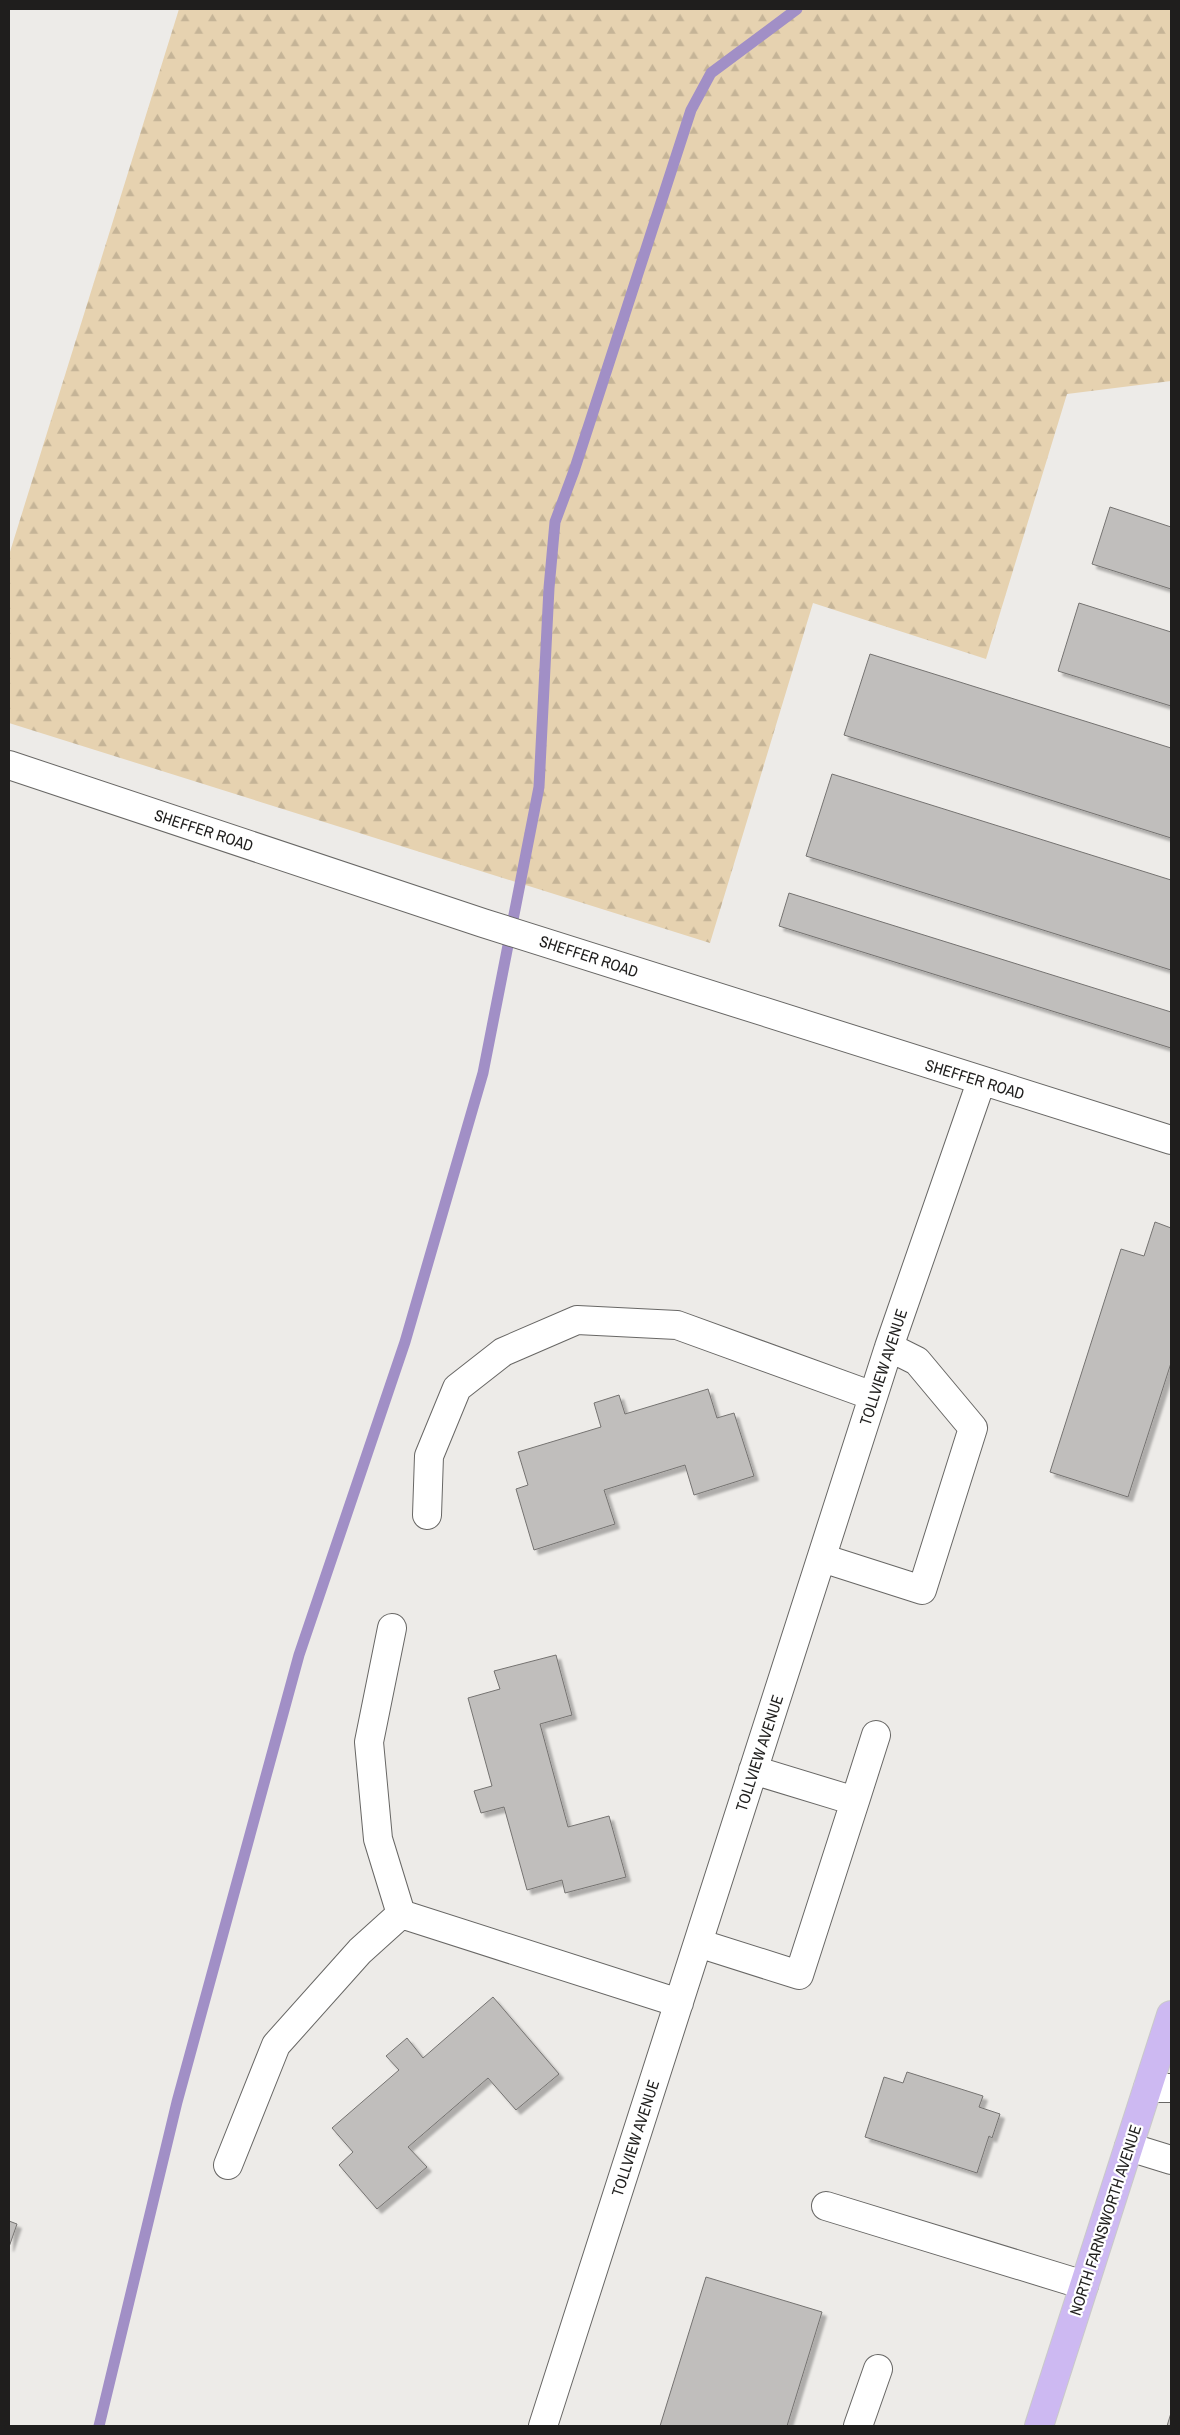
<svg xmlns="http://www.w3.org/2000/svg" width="1180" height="2435" font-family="'Archivo Narrow',sans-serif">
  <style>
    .forest { fill: url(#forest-firs) }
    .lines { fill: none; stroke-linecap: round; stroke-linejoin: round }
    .stream { stroke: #a18fc6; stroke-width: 11 }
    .building { fill: #c0bebc; stroke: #757371; filter: url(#shadow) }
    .minor-casing { stroke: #686765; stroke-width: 30 }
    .major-casing { stroke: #c9c9c9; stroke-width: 30 }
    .minor { stroke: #fff; stroke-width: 28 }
    .major { stroke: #cdb9f2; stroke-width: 28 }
    .labels { text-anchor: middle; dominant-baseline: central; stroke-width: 4.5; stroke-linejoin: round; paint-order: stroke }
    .street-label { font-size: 16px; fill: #1f1e1d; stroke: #fff }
  </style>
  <defs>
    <pattern id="forest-firs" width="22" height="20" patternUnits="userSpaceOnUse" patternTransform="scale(1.25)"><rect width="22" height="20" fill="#e6d2b0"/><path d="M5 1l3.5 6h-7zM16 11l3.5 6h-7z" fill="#c5b497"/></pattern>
    <filter id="shadow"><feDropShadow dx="4.5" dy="4.5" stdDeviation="1" flood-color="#0004"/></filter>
  </defs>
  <rect width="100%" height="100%" fill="#edebe8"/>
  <!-- forest -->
  <path class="forest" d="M179 9H1171V381L1067 394 986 659 813 603 710 943 9 723V555Z"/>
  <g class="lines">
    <!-- stream -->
    <path class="stream" d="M99 2426 177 2102 299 1655 405 1342 483 1073 539 787 549 588 555 522 574 471 691 110 711 73 797 9"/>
  </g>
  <!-- building -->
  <path class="building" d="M1110 507 1171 527V589L1092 564Z
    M1079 603 1171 632V706L1058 671Z
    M870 654 1171 748V838L844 735Z
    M832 774 1171 880V970L806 856Z
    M789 893 1171 1012V1048L779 926Z
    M1155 1222 1171 1228V1363L1128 1497 1050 1472 1121 1249 1144 1256Z
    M708 1389 717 1418 734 1413 754 1476 694 1495 685 1465 604 1490 615 1524 534 1550 516 1489 528 1485 518 1452 601 1427 594 1403 619 1395 625 1414Z
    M556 1655 572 1715 540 1724 568 1827 609 1816 626 1877 565 1893 562 1880 527 1890 504 1807 481 1813 474 1791 492 1786 468 1698 500 1689 494 1671Z
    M493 1997 559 2074 516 2110 488 2078 408 2147 427 2167 377 2209 339 2165 353 2152 332 2128 399 2070 386 2056 407 2038 423 2058Z
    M907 2072 983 2096 979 2107 1000 2114 992 2138 989 2136 977 2173 865 2137 884 2077 903 2083Z
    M9 2221 17 2224 9 2247Z
    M706 2277 822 2312 787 2426H660Z
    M1171 2413V2426H1167Z"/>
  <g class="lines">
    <!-- minor casing -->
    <g class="minor-casing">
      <path id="minor" d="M9 765 483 923 1171 1140
        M427 1515 429 1456 457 1388 503 1352 577 1320 677 1325 873 1396
        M822 1558 922 1590 973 1428 917 1361 889 1347
        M753 1770 855 1801 876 1735
        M401 1914 679 2003
        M698 1943 799 1975 855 1801
        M1148 2088H1171
        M1129 2147 1171 2160
        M228 2165 276 2045 360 1951 401 1914 378 1839 369 1742 392 1628
        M826 2206 1084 2285
        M543 2426 889 1347 981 1082
        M858 2426 878 2369"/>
    </g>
    <!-- major casing -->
    <g class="major-casing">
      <path id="major" d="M1039 2426 1171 2015"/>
    </g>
    <!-- minor -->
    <use href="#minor" class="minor"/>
    <!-- major -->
    <use href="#major" class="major"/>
  </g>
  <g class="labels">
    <!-- street labels -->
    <g class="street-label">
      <text transform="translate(204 830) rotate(18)">SHEFFER ROAD</text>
      <text transform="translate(589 956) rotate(18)">SHEFFER ROAD</text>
      <text transform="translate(975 1079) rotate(17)">SHEFFER ROAD</text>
      <text transform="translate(883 1367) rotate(-72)">TOLLVIEW AVENUE</text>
      <text transform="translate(759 1753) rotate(-72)">TOLLVIEW AVENUE</text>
      <text transform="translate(635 2138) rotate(-72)">TOLLVIEW AVENUE</text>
      <text transform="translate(1105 2220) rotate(-72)">NORTH FARNSWORTH AVENUE</text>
    </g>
  </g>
  <!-- border -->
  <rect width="1180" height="2435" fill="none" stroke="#1f1e1d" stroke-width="20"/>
</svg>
